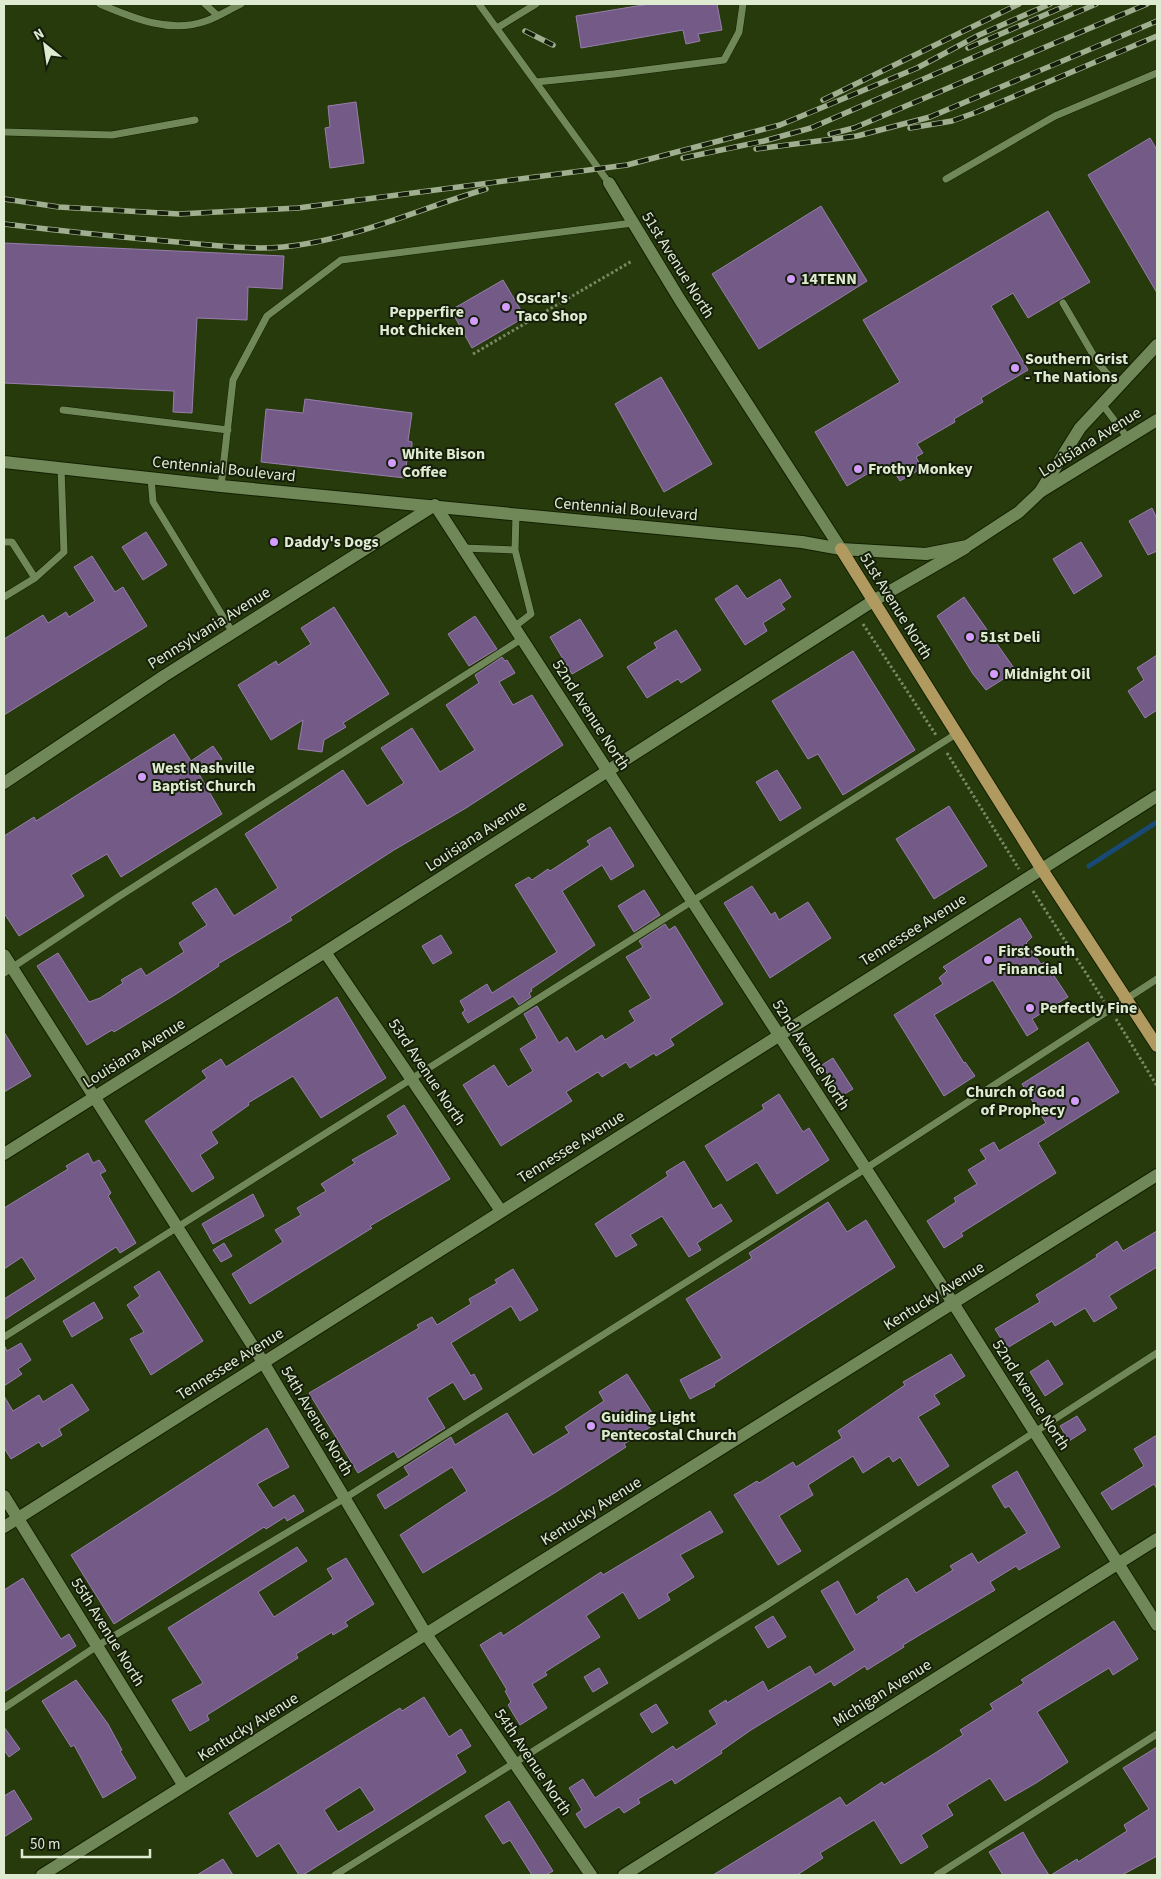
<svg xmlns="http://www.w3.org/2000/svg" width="1161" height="1879" font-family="'Source Sans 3',sans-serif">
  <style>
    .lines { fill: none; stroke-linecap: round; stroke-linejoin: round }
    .stream { stroke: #194a76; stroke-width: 5 }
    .building { fill: #745b87; stroke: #977eac; fill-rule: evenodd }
    .lane-casing { stroke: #122000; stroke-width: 8 }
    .street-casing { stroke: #122000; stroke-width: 14 }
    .secondary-casing { stroke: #122000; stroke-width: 14 }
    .primary-casing { stroke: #122000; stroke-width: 14 }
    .path { stroke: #788964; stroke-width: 3; stroke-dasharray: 2.5 2.5; stroke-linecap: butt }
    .lane { stroke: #708757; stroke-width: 7 }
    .street { stroke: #708757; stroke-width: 12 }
    .secondary { stroke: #708757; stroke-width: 12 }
    .primary { stroke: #b19a60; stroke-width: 12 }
    .rail-casing { stroke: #a0af8f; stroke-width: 5.5 }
    .rail { stroke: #151e0b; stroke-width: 4; stroke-dasharray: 11; stroke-linecap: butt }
    .poi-dot { fill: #d39cfd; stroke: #151e0b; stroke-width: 2 }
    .labels { text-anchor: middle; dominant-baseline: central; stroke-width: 4; stroke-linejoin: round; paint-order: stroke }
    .street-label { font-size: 16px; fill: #deebd1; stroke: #151e0b }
    .poi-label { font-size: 16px; font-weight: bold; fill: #deebd1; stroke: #151e0b; text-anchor: start }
  </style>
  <rect width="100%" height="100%" fill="#273a0c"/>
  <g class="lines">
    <!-- stream -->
    <path class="stream" d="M1089 866 1157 822"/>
  </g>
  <!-- building -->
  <path class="building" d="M649 4H717L722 30 698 34 700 41 686 44 683 30 581 48 576 16Z
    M356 102 364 163 330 168 325 128 330 127 328 106Z
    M1150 138 1157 150V293L1088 175Z
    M821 206 867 281 759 349 712 274Z
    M1048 211 1090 282 1028 318 1013 293 991 306 1028 370 981 398 983 402 954 419 955 422 917 444 923 453 916 457 922 468 900 481 893 470 887 473 882 465 847 486 815 432 900 382 863 320Z
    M4 243 284 256 282 289 248 287 247 320 197 318 192 413 173 412 174 391 4 383Z
    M503 280 525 317 472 348 451 310Z
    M661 377 712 464 664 492 615 404Z
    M305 399 412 413 408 441 412 442V445L410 459H407L405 478 261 462 266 409 303 413Z
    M1152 508 1157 519V551L1148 555 1129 521Z
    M146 532 167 565 143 580 122 547Z
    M1081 542 1102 576 1074 594 1053 559Z
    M92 556 115 592 123 587 147 626 4 715V639L43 615 48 623 66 612 69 617 95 601 74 567Z
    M780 579 791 597 781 604 785 609 763 623 767 631 745 645 715 599 737 585 747 599Z
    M964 597 1016 671 986 690 973 674 937 616Z
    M334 607 389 694 343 723 346 727 324 740 322 752 298 749 303 720 271 740 238 685 276 661 278 665 311 644 301 628Z
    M475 616 497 649 469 666 448 634Z
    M580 619 603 656 572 674 550 637Z
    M676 630 701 670 681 683 678 679 647 698 627 667 657 648 654 643Z
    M853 651 915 750 843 795 818 754 808 759 772 701Z
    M1157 655V710L1145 718 1128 691 1144 680 1137 668Z
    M502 657 505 661 507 660 515 673 499 682 513 705 532 695 563 745 466 808 394 850 290 917 292 920 218 964 219 966 173 996 114 1032 112 1030 87 1045 37 966 58 953 89 1002 100 998 123 983 121 980 141 968 146 976 184 952 179 943 207 925 192 903 216 888 234 916 278 888 245 834 343 770 367 806 404 783 381 748 412 728 440 772 475 750 446 705 479 683 475 675Z
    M174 734 191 761 213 746 222 759 199 774 222 814 121 877 107 854 71 875 84 896 19 936 4 913V836L34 817 36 821Z
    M777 770 801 808 780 821 756 782Z
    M949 806 987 866 934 899 896 839Z
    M610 827 634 866 611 880 602 865 562 891 595 945 531 989 532 991 529 993 531 997 519 1005 513 996 468 1023 462 1013 465 1010 460 1001 487 984 492 993 557 952 515 885 529 877 532 880 548 869 550 871 590 845 587 841Z
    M752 886 771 915 775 912 779 920 808 902 831 938 770 978 724 903Z
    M644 890 660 915 634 932 618 906Z
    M1020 918 1032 937 1026 943 1041 964 1045 962 1068 997 1032 1019 1038 1029 1027 1036 993 980 934 1015 964 1063 965 1062 975 1076 944 1096 894 1015 943 984 939 978 947 971 943 967Z
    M665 924 669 930 675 926 723 1004 670 1039 674 1045 656 1056 654 1053 630 1068 626 1062 602 1077 598 1072 566 1092 572 1101 501 1146 463 1085 494 1065 508 1087 533 1071 520 1049 537 1038 524 1014 537 1006 559 1043 567 1037 576 1052 602 1035 605 1040 635 1021 629 1011 651 998 626 957 643 947 639 941Z
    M441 935 452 953 433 964 422 946Z
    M337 997 386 1078 321 1118 293 1076 248 1103 249 1105 211 1132 218 1143 200 1155 214 1178 192 1192 145 1121 207 1078 202 1071 221 1059 226 1067Z
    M4 1032 31 1076 4 1092Z
    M1088 1042 1119 1092 1038 1143 1056 1173 961 1233 963 1236 944 1248 927 1221 956 1202 954 1198 977 1184 968 1170 986 1159 980 1150 994 1142 999 1151 1046 1123 1022 1084Z
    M833 1058 853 1089 841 1096 822 1065Z
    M779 1094 803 1132 809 1128 829 1160 777 1194 757 1162 727 1181 705 1146 764 1109 762 1105Z
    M404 1105 450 1179 370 1226 372 1228 250 1304 232 1274 283 1242 275 1230 301 1215 297 1208 326 1191 321 1184 355 1163 352 1160 398 1134 387 1116Z
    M88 1153 93 1163 99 1160 106 1171 100 1174 111 1193 108 1196 136 1243 120 1253 116 1247 4 1320V1299L36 1279 22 1257 4 1269V1208L68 1169 66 1166Z
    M684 1161 713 1209 721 1204 732 1221 697 1243 701 1250 689 1257 662 1216 630 1235 637 1245 616 1257 595 1224 668 1176 666 1172Z
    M253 1194 264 1216 213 1244 202 1224Z
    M828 1202 847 1232 866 1220 895 1267 714 1384 715 1386 690 1399 680 1380 722 1358 686 1299 752 1258 749 1253Z
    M1157 1231V1267L1109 1296 1117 1308 1094 1322 1085 1308 1055 1326 1052 1321 1007 1348 995 1329 1040 1302 1036 1295 1097 1257 1096 1255 1117 1241 1123 1251Z
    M224 1243 232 1256 221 1262 213 1250Z
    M513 1269 538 1310 520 1321 511 1306 451 1343 471 1376 474 1374 482 1389 464 1400 453 1382 427 1398 445 1428 398 1458 394 1451 358 1473 309 1393 419 1328 417 1325 432 1317 437 1325 471 1304 469 1299 497 1283 495 1280Z
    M159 1271 203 1341 151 1375 130 1339 144 1332 127 1305 140 1296 134 1287Z
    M94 1302 103 1318 72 1337 63 1321Z
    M21 1343 31 1360 18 1369 22 1374 4 1386V1345L7 1351Z
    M951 1354 965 1376 934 1395 940 1404 918 1417 949 1466 918 1486 900 1457 893 1462 889 1456 863 1473 853 1456 808 1485 813 1495 779 1516 801 1551 778 1565 734 1495 757 1481 759 1483 793 1462 796 1467 842 1438 838 1431 905 1385 903 1382Z
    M1048 1360 1063 1384 1045 1396 1030 1372Z
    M627 1374 658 1422 624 1444 626 1447 556 1492 423 1573 400 1535 467 1491 452 1467 385 1509 377 1495 409 1475 404 1467 451 1437 455 1445 507 1413 533 1455 569 1433 565 1427 604 1401 599 1392Z
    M72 1384 89 1410 59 1429 62 1435 42 1447 39 1442 11 1459 4 1448V1396L13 1411 39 1395 43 1402Z
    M1077 1416 1086 1430 1069 1441 1060 1426Z
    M267 1428 289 1467 257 1484 273 1508 294 1495 304 1511 287 1521 285 1517 266 1529 264 1527 114 1624 71 1555Z
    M1157 1435V1489L1154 1484 1112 1510 1101 1493 1144 1466 1134 1449Z
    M1017 1471 1060 1547 1019 1570 1016 1566 990 1582 995 1590 903 1645 904 1647 867 1670 865 1666 834 1686 831 1681 751 1730 721 1751 722 1753 675 1784 672 1779 638 1799 640 1803 624 1813 619 1807 585 1828 576 1814 582 1810 569 1788 583 1779 595 1798 673 1746 676 1750 717 1724 709 1711 726 1700 727 1703 763 1681 768 1691 810 1666 815 1675 855 1650 821 1591 838 1581 856 1615 879 1600 877 1597 907 1578 916 1593 953 1570 950 1566 972 1553 978 1563 1027 1533 1009 1506 1005 1508 992 1486Z
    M710 1511 723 1532 680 1555 694 1577 667 1594 670 1600 639 1619 623 1592 586 1616 600 1637 545 1672 547 1675 532 1684 547 1708 520 1725 508 1705 511 1702 505 1691 507 1690 480 1645 501 1632 503 1636 601 1572 603 1575Z
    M297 1547 307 1561 258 1592 274 1617 333 1579 327 1569 346 1558 374 1604 345 1622 348 1626 333 1635 332 1632 296 1654 298 1658 207 1715 209 1720 190 1731 172 1700 203 1683 168 1628Z
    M23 1578 61 1639 69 1634 76 1646 4 1692V1590Z
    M773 1616 786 1637 768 1648 755 1627Z
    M1114 1621 1138 1659 1113 1675 1109 1668 1037 1712 1068 1762 1036 1783 1005 1801 990 1778 947 1805 953 1815 921 1835 928 1847 901 1864 874 1820 820 1853 823 1858 797 1875H713L840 1797 846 1806 882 1782 884 1785 932 1755 963 1735 960 1730 993 1709 990 1704 1024 1683 1021 1680Z
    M599 1668 608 1683 593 1692 584 1677Z
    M76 1680 108 1724 122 1750 120 1751 136 1778 103 1798 74 1745 71 1747 42 1701Z
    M424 1697 449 1737 461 1729 471 1746 456 1755 466 1772 303 1875H299L279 1843 257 1857 229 1813 400 1708 402 1711ZM360 1787 375 1810 338 1832 324 1810Z
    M656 1704 668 1723 652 1733 640 1714Z
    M4 1727 20 1749 9 1757 4 1750Z
    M1157 1747V1856L1122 1875H1051L1077 1859 1078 1862 1127 1831 1124 1825 1149 1809 1123 1768Z
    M14 1790 32 1819 4 1837V1796Z
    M509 1801 553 1871 546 1875H532L510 1840 503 1844 485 1816Z
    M1023 1832 1036 1855 1049 1875H1003L989 1852Z
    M223 1859 233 1875H197Z"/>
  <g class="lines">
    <!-- lane casing -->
    <g class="lane-casing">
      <path id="lane" d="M100 4C133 18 170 34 206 21 218 17 230 9 241 4
        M205 4 218 16
        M479 4 609 183
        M497 28 536 4
        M536 82 614 74 724 60 739 32 743 4
        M4 132 112 135 195 120
        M946 179 1055 116 1157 73
        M1063 303 1098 363 1118 386
        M1102 404 1127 437
        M63 410 228 430
        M151 478 153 502 233 633
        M221 486 233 380 267 316 341 260 633 223
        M4 542H12L35 578
        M463 548 515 550 516 515
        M4 597 35 578 64 552 61 467
        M514 627 531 614 515 550
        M4 973 118 897 523 638
        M4 1337 956 734
        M4 1708 97 1646 345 1498 865 1169 1157 979
        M335 1875 767 1605 1157 1353
        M937 1875 1157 1734"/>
    </g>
    <!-- street casing -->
    <g class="street-casing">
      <path id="street" d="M609 183 680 300 841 549
        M1040 492 1157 420
        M4 783 164 676 435 505 953 1303 1157 1625
        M325 952 501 1211
        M4 955 263 1362 426 1634 591 1875
        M4 1154 325 952 873 601 965 548
        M4 1496 184 1786
        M42 1875 1157 1175
        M624 1875 1157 1539"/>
    </g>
    <!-- secondary casing -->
    <g class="secondary-casing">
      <path id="secondary" d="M4 462 221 486 802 542 841 549 926 554 967 546 1019 512 1040 492 1080 428 1157 345
        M4 1527 1157 796"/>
    </g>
    <!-- primary casing -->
    <g class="primary-casing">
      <path id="primary" d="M841 549 1041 868 1157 1046"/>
    </g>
    <!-- path -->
    <path class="path" d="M473 354 632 261
      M863 624 936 735
      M947 753 1019 869
      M1033 891 1104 1001
      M1116 1019 1157 1086"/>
    <!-- lane -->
    <use href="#lane" class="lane"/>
    <!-- street -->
    <use href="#street" class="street"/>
    <!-- secondary -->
    <use href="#secondary" class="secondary"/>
    <!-- primary -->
    <use href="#primary" class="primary"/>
    <!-- rail casing -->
    <g class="rail-casing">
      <path id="rail" d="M525 31 553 45
        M968 48 1070 4
        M823 100 1019 4
        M910 128 952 121 977 112 1157 36
        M830 134 854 128 1147 4
        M756 149 857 136 930 117 1157 21
        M683 158 764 141 811 128 1096 4
        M4 199 59 207 179 214 298 208 627 165 780 125 917 68 979 35 1050 4
        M4 224C61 231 119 237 177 242 211 245 248 250 283 247 354 240 418 209 486 189"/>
    </g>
    <!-- rail -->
    <use href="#rail" class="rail"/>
  </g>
  <!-- markers -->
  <g class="poi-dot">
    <circle cx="791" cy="279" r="5"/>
    <circle cx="506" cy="307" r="5"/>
    <circle cx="474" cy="321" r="5"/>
    <circle cx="1015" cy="368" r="5"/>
    <circle cx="392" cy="463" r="5"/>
    <circle cx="858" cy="469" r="5"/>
    <circle cx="274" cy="542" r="5"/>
    <circle cx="970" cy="637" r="5"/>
    <circle cx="994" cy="674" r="5"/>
    <circle cx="142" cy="777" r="5"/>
    <circle cx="988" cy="960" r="5"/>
    <circle cx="1030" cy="1008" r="5"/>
    <circle cx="1075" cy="1101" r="5"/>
    <circle cx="591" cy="1426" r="5"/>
  </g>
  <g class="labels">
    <!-- street labels -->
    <g class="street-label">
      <text transform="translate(678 265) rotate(58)">51st Avenue North</text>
      <text transform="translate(1090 442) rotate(-32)">Louisiana Avenue</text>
      <text transform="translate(224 469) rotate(6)">Centennial Boulevard</text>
      <text transform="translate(626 509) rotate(5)">Centennial Boulevard</text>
      <text transform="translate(896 606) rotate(58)">51st Avenue North</text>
      <text transform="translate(209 628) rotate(-32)">Pennsylvania Avenue</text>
      <text transform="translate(591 715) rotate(57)">52nd Avenue North</text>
      <text transform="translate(476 836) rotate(-33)">Louisiana Avenue</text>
      <text transform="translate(913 930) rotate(-32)">Tennessee Avenue</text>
      <text transform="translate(134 1053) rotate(-32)">Louisiana Avenue</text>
      <text transform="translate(811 1055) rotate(57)">52nd Avenue North</text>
      <text transform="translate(427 1072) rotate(56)">53rd Avenue North</text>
      <text transform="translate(571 1147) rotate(-32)">Tennessee Avenue</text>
      <text transform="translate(934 1296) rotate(-32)">Kentucky Avenue</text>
      <text transform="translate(230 1364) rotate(-32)">Tennessee Avenue</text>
      <text transform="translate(1031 1395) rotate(57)">52nd Avenue North</text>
      <text transform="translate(317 1421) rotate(59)">54th Avenue North</text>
      <text transform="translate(591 1511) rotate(-32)">Kentucky Avenue</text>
      <text transform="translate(108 1632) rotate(58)">55th Avenue North</text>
      <text transform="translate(882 1693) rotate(-32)">Michigan Avenue</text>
      <text transform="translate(248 1727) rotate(-32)">Kentucky Avenue</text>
      <text transform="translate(533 1762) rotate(56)">54th Avenue North</text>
    </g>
    <!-- poi labels -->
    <g class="poi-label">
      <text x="801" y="279">14TENN</text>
      <text x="516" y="298">Oscar's<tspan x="516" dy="18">Taco Shop</tspan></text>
      <text x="464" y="312" text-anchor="end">Pepperfire<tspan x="464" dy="18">Hot Chicken</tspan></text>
      <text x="1025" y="359">Southern Grist<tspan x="1025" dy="18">- The Nations</tspan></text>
      <text x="402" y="454">White Bison<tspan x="402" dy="18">Coffee</tspan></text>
      <text x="868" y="469">Frothy Monkey</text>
      <text x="284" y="542">Daddy's Dogs</text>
      <text x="980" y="637">51st Deli</text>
      <text x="1004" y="674">Midnight Oil</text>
      <text x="152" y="768">West Nashville<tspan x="152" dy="18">Baptist Church</tspan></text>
      <text x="998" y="951">First South<tspan x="998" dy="18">Financial</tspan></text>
      <text x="1040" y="1008">Perfectly Fine</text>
      <text x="1065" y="1092" text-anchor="end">Church of God<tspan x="1065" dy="18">of Prophecy</tspan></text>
      <text x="601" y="1417">Guiding Light<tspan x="601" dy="18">Pentecostal Church</tspan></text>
    </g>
  </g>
  <!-- border -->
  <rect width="1161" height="1879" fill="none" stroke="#deebd1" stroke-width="10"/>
  <!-- north arrow -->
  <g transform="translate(45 45) rotate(330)" stroke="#151e0b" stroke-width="4" paint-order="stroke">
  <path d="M0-4L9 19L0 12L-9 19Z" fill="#deebd1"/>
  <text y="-8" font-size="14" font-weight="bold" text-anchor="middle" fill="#deebd1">N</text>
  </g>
  <!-- scale -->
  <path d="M22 1849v8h128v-8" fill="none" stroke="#deebd1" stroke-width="2.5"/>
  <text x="30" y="1849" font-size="15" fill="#deebd1" stroke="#151e0b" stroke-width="4" paint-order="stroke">50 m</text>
</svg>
